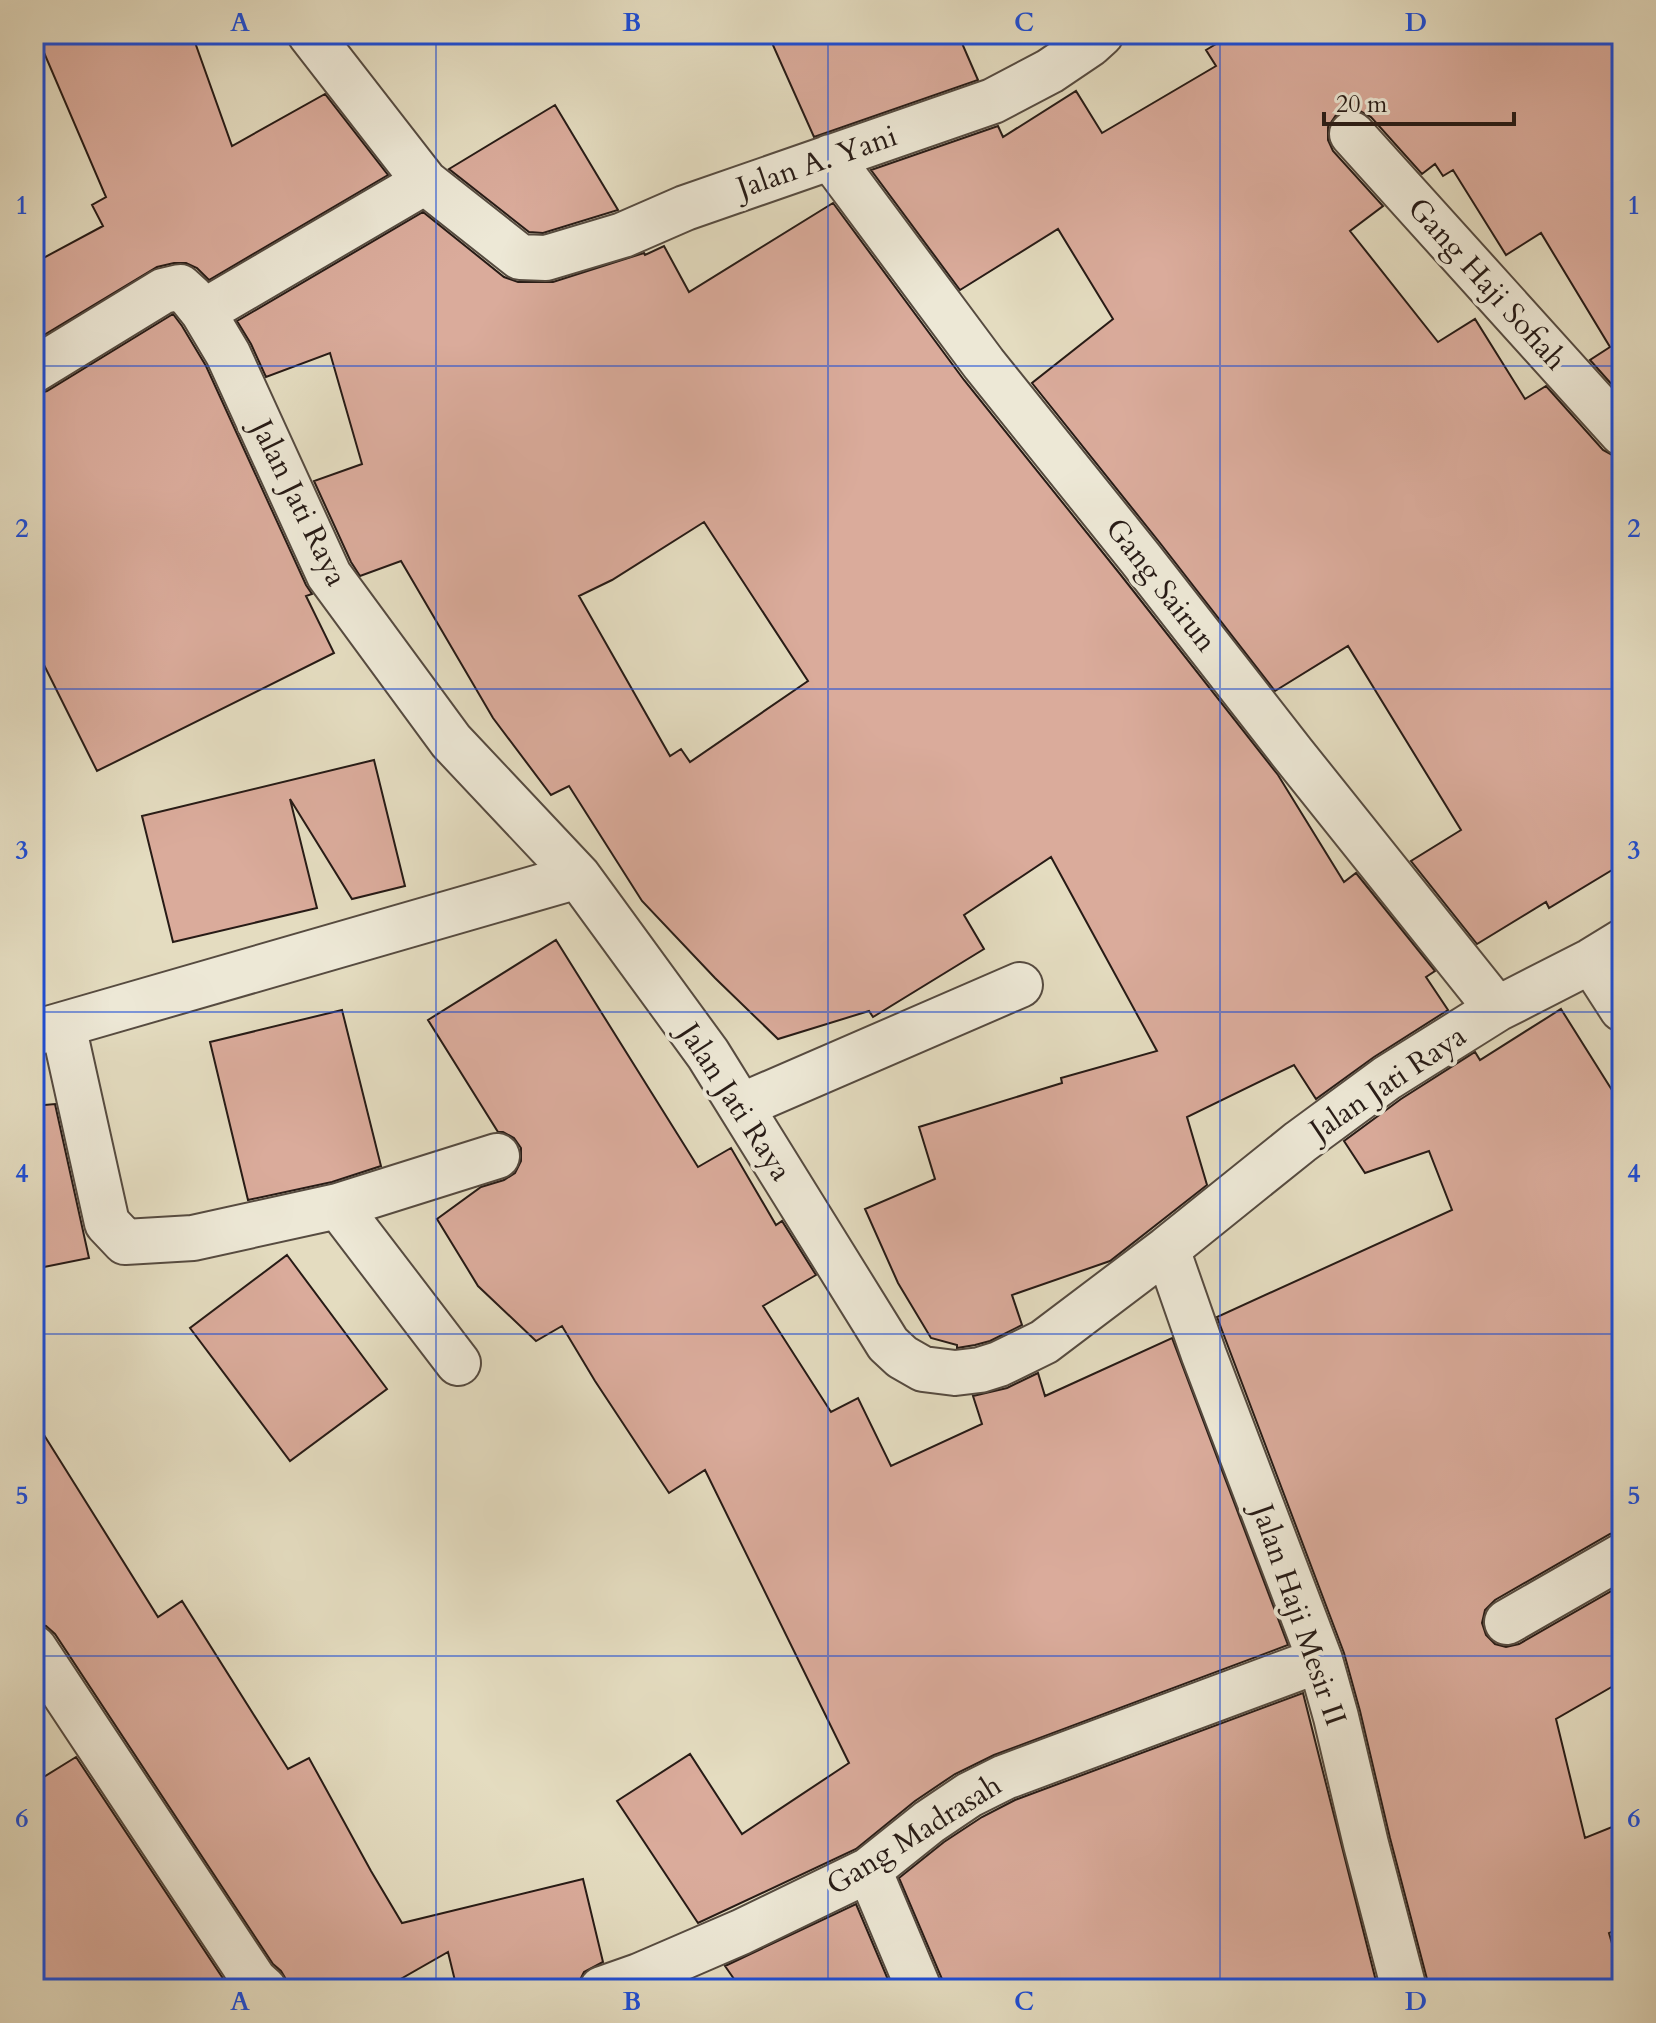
<svg xmlns="http://www.w3.org/2000/svg" width="1656" height="2023" font-family="Cardo,serif">
  <style>
    .building { fill: #daab9b; stroke: #271b16; stroke-width: 2; fill-rule: evenodd }
    .lines { fill: none; stroke-linecap: round; stroke-linejoin: round }
    .minor-casing { stroke: #564b40; stroke-width: 48 }
    .minor { stroke: #ede8d6; stroke-width: 44 }
    .grid { fill: none; stroke: #1d4ed8; stroke-width: 2; stroke-opacity: 0.55 }
    .labels { text-anchor: middle; dominant-baseline: central; stroke-width: 8; stroke-linejoin: round; paint-order: stroke }
    .street-label { font-size: 30px; fill: #271b16; stroke: #ede8d6 }
    .neatline { fill: none; stroke: #1d4ed8; stroke-width: 3 }
    .grid-label { font-size: 26px; text-anchor: middle; font-weight: bold; fill: #1d4ed8 }
  </style>
  <rect width="100%" height="100%" fill="#e4dcc0"/>
  <filter id="stains"><feTurbulence type="fractalNoise" baseFrequency=".0025" numOctaves="4"/><feColorMatrix values="0 0 0 0 .2 0 0 0 0 .09 0 0 0 0 .02 0 0 0 .5 -.17"/></filter>
  <radialGradient id="worn" r=".72"><stop offset=".6" stop-color="#630" stop-opacity="0"/><stop offset="1" stop-color="#630" stop-opacity=".3"/></radialGradient>
  <!-- building -->
  <path class="building" d="M36 34H192L232 146 325 94 388 175 209 280 197 268 186 263H174L157 267 34 341V263L103 226 92 205 106 197Z
    M768 34H958L978 80 814 137Z
    M1233 34H1622V396L1590 360 1610 347 1541 233 1506 255 1453 170 1443 176 1435 164 1422 174 1371 117 1360 111 1348 110 1336 115 1328 127V140L1333 151 1383 206 1350 231 1438 342 1475 319 1525 399 1546 386 1603 450 1614 456 1622 457V864L1549 908 1546 902 1477 944 1411 861 1461 830 1348 646 1275 691 1160 543 1032 383 1113 319 1058 229 960 290 871 170 998 126 1003 137 1076 91 1102 133 1216 66 1206 50Z
    M555 105 618 210 543 233 529 232 449 169Z
    M833 203 964 380 1120 574 1278 775 1344 882 1356 873 1435 971 1426 977 1448 1010 1374 1057 1316 1099 1294 1065 1187 1117 1207 1185 1110 1261 1012 1295 1022 1325 990 1341 975 1345 957 1348V1345L931 1338 898 1283 865 1209 935 1179 919 1127 1062 1083 1061 1078 1157 1051 1051 857 964 915 984 949 873 1017 869 1011 778 1039 715 978 642 901 569 786 551 795 493 718 401 561 360 576 351 562 314 481 362 464 330 353 266 377 251 344 237 321 423 212 504 277 518 282H553L644 253 645 255 664 246 689 292ZM704 522 808 681 690 762 681 749 670 756 579 596 612 580Z
    M173 314 182 326 206 366 306 585 312 594 306 596 334 653 97 771 34 645V395L47 391Z
    M374 760 405 886 352 899 290 799 317 908 173 942 142 816Z
    M556 940 698 1167 731 1148 776 1225 782 1221 816 1275 763 1306 831 1412 858 1398 891 1466 982 1424 973 1396 1007 1388 1038 1373 1045 1396 1172 1338 1288 1645 994 1755 955 1774 915 1801 856 1849 698 1923 617 1801 690 1754 742 1834 849 1763 705 1470 669 1493 595 1381 562 1326 536 1341 478 1286 437 1219 481 1187 504 1180 515 1173 521 1161V1148L514 1138 503 1132H498L428 1020Z
    M1561 1009 1622 1106V1531L1610 1534 1495 1600 1485 1610 1482 1623 1486 1635 1495 1644 1506 1647 1519 1644 1622 1585V1681L1556 1719 1585 1838 1622 1823V1928L1609 1933 1622 1978V1989H1428V1983L1390 1838 1360 1711 1344 1653 1217 1317 1452 1210 1429 1151 1365 1173 1344 1141 1401 1099 1475 1052 1480 1060Z
    M342 1010 381 1166 332 1182 248 1200 210 1042Z
    M55 1104 89 1258 34 1269V1106Z
    M287 1255 387 1389 290 1461 190 1328Z
    M34 1419 158 1617 182 1601 288 1769 309 1758 371 1871 402 1923 583 1879 603 1962 584 1972 578 1984V1989H457L448 1952 383 1989H288L287 1981 281 1971 273 1964 55 1634 46 1626 34 1623Z
    M1303 1693 1378 1989H943L942 1979 899 1878 944 1842 982 1817 1015 1800Z
    M76 1757 230 1989H34V1783Z
    M856 1904 892 1989H741L725 1966Z"/>
  <g class="lines">
    <!-- minor casing -->
    <g class="minor-casing">
      <path id="minor" d="M310 34 425 182 520 257 546 258 623 235 685 208 993 101 1050 71 1090 44 1101 34
        M1352 134 1622 433
        M830 157 984 364 1140 558 1293 754 1497 1009
        M203 312 425 182
        M34 370 163 291 180 287 191 297 203 312 228 354 329 575 451 741 578 876 708 1054 888 1344 902 1357 923 1369 955 1373 980 1370 999 1364 1044 1342 1167 1249 1300 1142 1387 1078 1497 1009 1591 961 1622 942
        M1591 961 1622 1009
        M63 1025 107 1223 125 1242 193 1238 338 1206 497 1156
        M34 1033 578 876
        M741 1106 1020 985
        M338 1206 458 1363
        M1167 1249 1204 1355 1320 1660 1336 1717 1366 1844 1404 1989
        M1507 1622 1622 1556
        M34 1648 254 1980 264 1989
        M869 1870 919 1989
        M602 1989 639 1976 741 1932 869 1870 929 1822 969 1795 1005 1777 1320 1660"/>
    </g>
    <!-- minor -->
    <use href="#minor" class="minor"/>
  </g>
  <!-- grid -->
  <path class="grid" d="M436 34V1989M828 34V1989M1220 34V1989M34 366H1622M34 689H1622M34 1012H1622M34 1334H1622M34 1656H1622"/>
  <g class="labels">
    <!-- street labels -->
    <g class="street-label">
      <text transform="translate(817 162) rotate(-19)">Jalan A. Yani</text>
      <text transform="translate(1487 284) rotate(48)">Gang Haji Sofiah</text>
      <text transform="translate(299 503) rotate(64)">Jalan Jati Raya</text>
      <text transform="translate(1161 585) rotate(52)">Gang Sairun</text>
      <text transform="translate(1388 1083) rotate(-34)">Jalan Jati Raya</text>
      <text transform="translate(735 1102) rotate(57)">Jalan Jati Raya</text>
      <text transform="translate(1299 1615) rotate(71)">Jalan Haji Mesir II</text>
      <text transform="translate(914 1835) rotate(-32)">Gang Madrasah</text>
    </g>
  </g>
  <!-- margin -->
  <rect width="1656" height="2023" fill="none" stroke="#e4dcc0" stroke-width="88"/>
  <!-- scale -->
  <path d="M1324 112v12h190v-12" fill="none" stroke="#271b16" stroke-width="4"/>
  <text x="1336" y="112" font-size="24" fill="#271b16" stroke="#ede8d6" stroke-width="6" paint-order="stroke">20 m</text>
  <rect x="44" y="44" width="1568" height="1935" class="neatline"/>
  <g class="grid-label">
    <text x="240" y="31">A</text>
    <text x="632" y="31">B</text>
    <text x="1024" y="31">C</text>
    <text x="1416" y="31">D</text>
    <text x="22" y="214">1</text>
    <text x="1634" y="214">1</text>
    <text x="22" y="537">2</text>
    <text x="1634" y="537">2</text>
    <text x="22" y="859">3</text>
    <text x="1634" y="859">3</text>
    <text x="22" y="1182">4</text>
    <text x="1634" y="1182">4</text>
    <text x="22" y="1504">5</text>
    <text x="1634" y="1504">5</text>
    <text x="22" y="1827">6</text>
    <text x="1634" y="1827">6</text>
    <text x="240" y="2010">A</text>
    <text x="632" y="2010">B</text>
    <text x="1024" y="2010">C</text>
    <text x="1416" y="2010">D</text>
  </g>
  <rect width="100%" height="100%" filter="url(#stains)"/>
  <rect width="100%" height="100%" fill="url(#worn)"/>
</svg>
